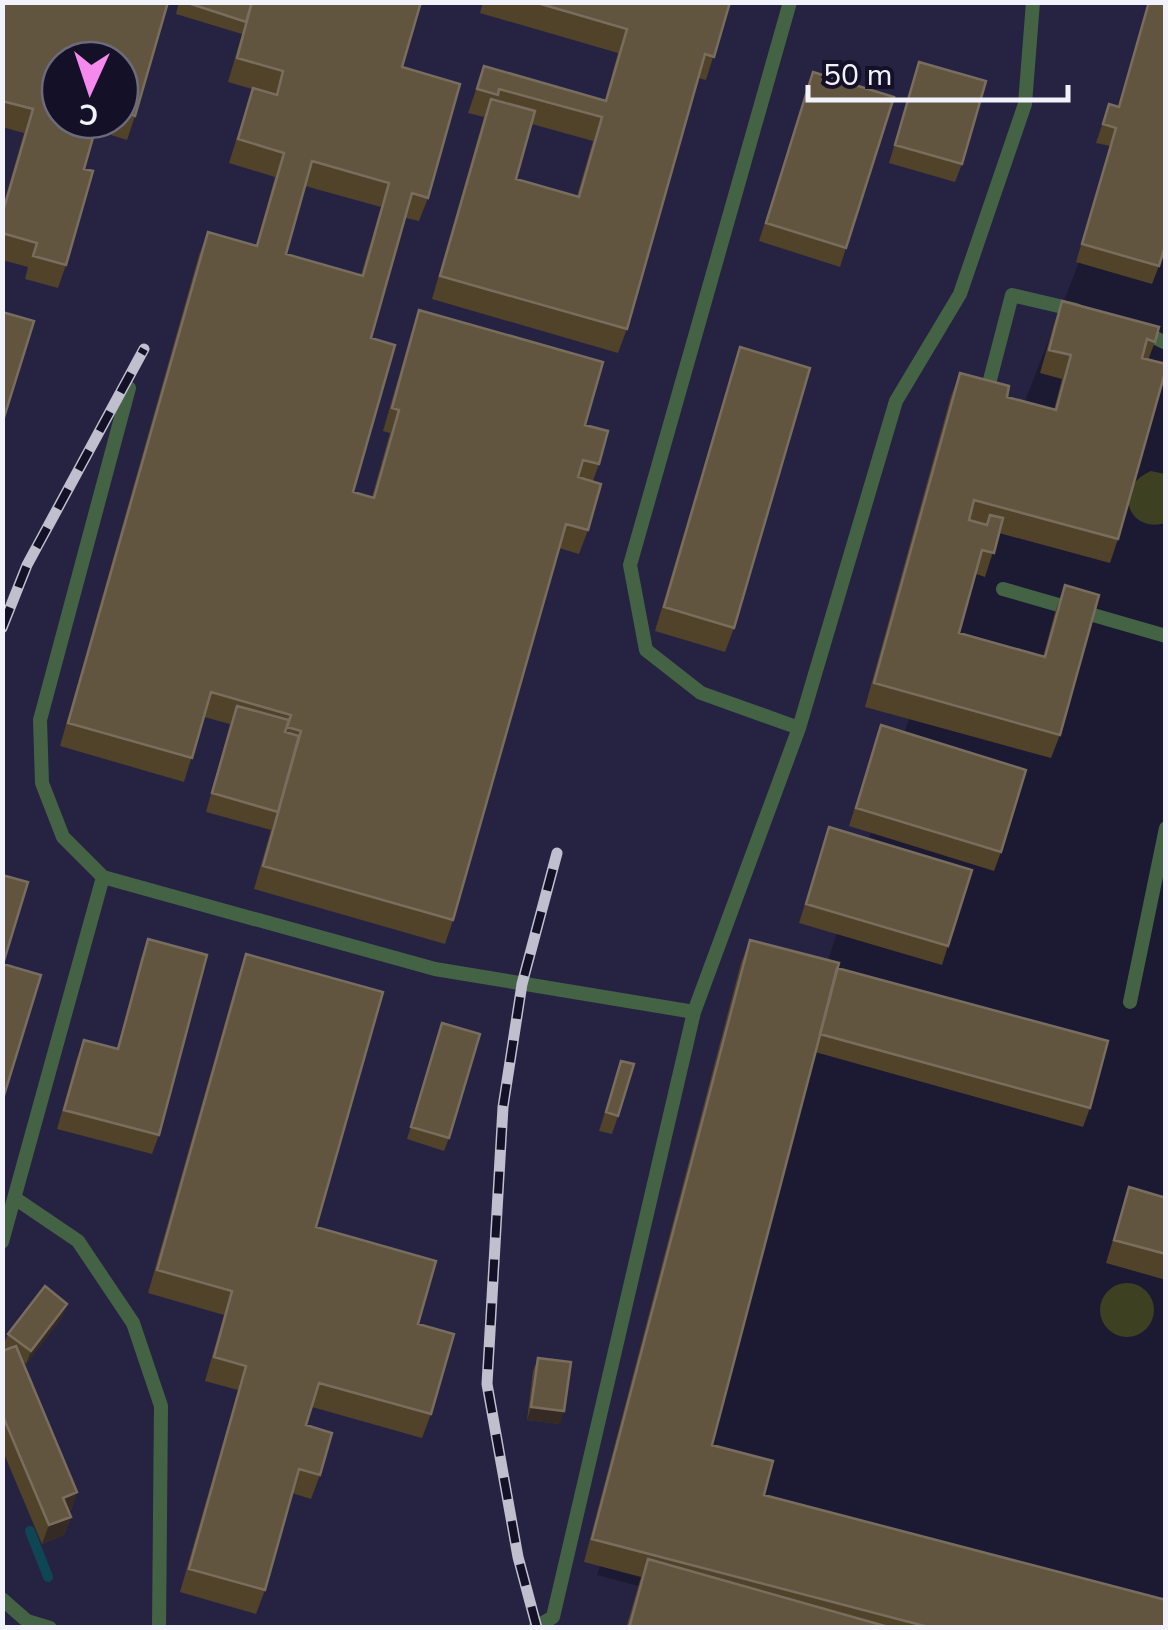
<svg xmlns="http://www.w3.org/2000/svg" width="1168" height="1630" font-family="'Nunito Sans',sans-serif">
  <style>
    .built { fill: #262342; fill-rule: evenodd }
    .green { fill: #3d4021 }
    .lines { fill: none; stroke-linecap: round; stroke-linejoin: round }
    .stream { stroke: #0f4653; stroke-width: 10 }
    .lane { stroke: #446345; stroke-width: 14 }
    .rail-casing { stroke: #c0bfcd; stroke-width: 11 }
    .rail { stroke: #131028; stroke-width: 8; stroke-dasharray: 22; stroke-linecap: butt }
    .wall { fill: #51422a; fill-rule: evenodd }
    .shaded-wall { fill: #352a24 }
    .building { fill: #625540; stroke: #796e5e; stroke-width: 2.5; fill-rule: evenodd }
  </style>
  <rect width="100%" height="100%" fill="#1c1932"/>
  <!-- built -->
  <path class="built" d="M3 3H1165V41L957 576 825 969 597 1575 796 1627 3 1628ZM60 60H120V120H60Z"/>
  <!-- green -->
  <path class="green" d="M1151 471 1165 474V523C1128 534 1112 487 1151 471Z
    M1100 1310a27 27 0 1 1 54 0a27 27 0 1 1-54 0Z"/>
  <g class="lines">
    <!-- stream -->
    <path class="stream" d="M30 1531 48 1577"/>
    <!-- lane -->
    <path class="lane" d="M790 2 630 565 646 650 701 693 799 728
      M1139 330 1166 343
      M129 388 40 720 42 783 63 837 103 877 435 969 694 1012
      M985 399 1012 295 1076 310
      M1003 589 1166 636
      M1130 1002 1166 828
      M16 1199 78 1241 133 1323 161 1406 159 1628
      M2 1242 103 877
      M2 1599 27 1621 50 1628
      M535 1628 553 1617 694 1012 799 728 896 401 960 294 1025 104 1033 2"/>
    <!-- rail casing -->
    <g class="rail-casing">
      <path id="rail" d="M2 628 27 565 144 349
        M537 1628 518 1557 487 1384 503 1107 522 984 557 853"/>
    </g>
    <!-- rail -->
    <use href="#rail" class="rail"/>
  </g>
  <!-- wall -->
  <path class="wall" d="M2 2H168L135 116 127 140 95 130 84 169 93 171 66 265 58 288 25 279 28 267 2 260V209L24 133 2 127ZM60 60H120V120H60Z
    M179 2H421L402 67 428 198 419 221 406 218 371 338 353 492 372 497 390 433 383 431 411 334 419 310 585 425 599 464 593 481 588 530 579 554 559 548 453 920 445 944 254 889 271 830 206 812 230 724 204 717 184 782 60 746 199 255 208 232 256 245 275 177 229 163 252 89 228 82 242 34 176 14ZM305 186 381 207 361 275 286 254Z
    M483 2H730L706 80 698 78 627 329 618 353 432 299 484 117 468 113 484 66 605 100 618 53 480 13ZM532 124 593 141 577 196 516 179Z
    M1149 2H1166L1159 266 1152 284 1076 262 1110 146 1096 143 1109 104 1118 107Z
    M919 62 962 164 955 182 889 163Z
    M813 72 846 248 840 267 759 241Z
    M1062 301 1155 342 1148 360 1118 539 1110 563 999 533 985 577 976 574 959 633 1043 657 1056 609 1065 585 1060 735 1051 758 865 707 951 396 960 373 1007 397 1054 410 1062 379 1040 373 1054 324Z
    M740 347 734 628 725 652 655 631 732 371Z
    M881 725 1001 852 994 871 849 826Z
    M829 827 948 946 942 965 799 923Z
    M148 939 159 1135 152 1154 57 1129 77 1058 84 1040 117 1049 141 958Z
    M750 940 837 968 1090 1108 1083 1127 815 1052 712 1445 764 1495 1166 1628H626L641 1577 584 1562 741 963Z
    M246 954 316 1227 418 1324 431 1414 422 1438 312 1407 306 1425 320 1475 311 1499 292 1493 265 1590 256 1614 180 1592 238 1390 205 1381 224 1315 148 1293 238 977Z
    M442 1023 449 1138 444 1151 407 1139Z
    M621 1061 618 1116 612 1134 599 1131Z
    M1129 1187 1166 1198V1280L1106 1263Z
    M63 1316 26 1364 23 1361 77 1492 71 1510 68 1511 71 1517 64 1535 42 1544 2 1449V1351L7 1349 3 1346 8 1334Z
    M538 1358 560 1424 527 1420 533 1371Z"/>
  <!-- shaded-wall -->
  <path class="shaded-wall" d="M67 1304 63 1316 26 1364 31 1351Z
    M531 1407 564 1411 560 1424 527 1420Z
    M77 1492 71 1510 56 1516 63 1498Z
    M71 1517 64 1535 42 1544 49 1525Z"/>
  <!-- building -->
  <path class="building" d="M2 2H168L135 116 120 111V60H60V120H98L84 169 93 171 66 265 33 256 37 243 2 233V215L33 109 2 101Z
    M185 2H252L246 22Z
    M252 2H421L402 67 460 84 428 198 412 193 371 338 395 345 353 492 374 498 399 410 392 408 419 310 603 362 585 425 608 431 599 464 583 460 578 477 601 484 588 530 566 524 453 920 263 866 301 731 287 727 291 715 211 692 192 758 68 723 208 232 257 246 284 153 238 139 253 88 277 95 283 71 237 58ZM312 161 389 183 363 276 286 254Z
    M534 2H730L714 57 705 54 627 329 440 276 491 99 535 111 516 179 579 197 602 117 499 89 498 95 477 89 484 66 606 101 627 29Z
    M1149 2H1166V243L1159 266 1082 244 1116 128 1103 124 1109 104 1119 107Z
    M919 62 986 81 962 164 895 145Z
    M813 72 894 97 846 248 766 223Z
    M1062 301 1159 327 1155 342 1147 339 1142 358 1166 364V369L1118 539 974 500 969 520 987 525 990 515 1003 518 994 553 982 550 959 633 1045 657 1065 585 1099 595 1060 735 874 683 960 373 1009 386 1007 397 1056 410 1071 355 1049 350Z
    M2 312 34 321 2 424Z
    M740 347 810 368 734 628 664 607Z
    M237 706 289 720 285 732 299 736 278 812 212 793Z
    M881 725 1026 770 1001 852 856 808Z
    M829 827 972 870 948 946 806 904Z
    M2 875 28 882 3 964 41 975 2 1102Z
    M148 939 207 955 159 1135 64 1110 84 1040 118 1049Z
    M750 940 839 963 712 1445 773 1461 764 1495 1166 1600V1628H932L592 1539Z
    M246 954 383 992 316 1227 436 1261 418 1324 454 1334 431 1414 319 1383 306 1425 332 1433 320 1475 299 1469 265 1590 189 1569 246 1366 214 1357 232 1291 157 1270Z
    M837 968 1108 1041 1090 1108 820 1034Z
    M442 1023 480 1034 449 1138 411 1127Z
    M621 1061 634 1064 618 1116 606 1112Z
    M1129 1187 1166 1198V1254L1114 1240Z
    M45 1286 67 1304 31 1351 8 1334Z
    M16 1346 77 1492 63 1498 71 1517 49 1525 2 1414V1351Z
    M538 1358 571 1362 564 1411 531 1407Z
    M648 1559 892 1628H629Z"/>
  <!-- border -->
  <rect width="1168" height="1630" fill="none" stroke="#f2f2fc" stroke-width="10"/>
  <!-- north arrow -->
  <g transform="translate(90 90) rotate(183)"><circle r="48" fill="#131028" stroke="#6c6a7d" stroke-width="2.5"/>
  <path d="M0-8L18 38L0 25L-18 38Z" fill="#f689ed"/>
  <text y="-15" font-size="28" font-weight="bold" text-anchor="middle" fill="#f2f2fc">С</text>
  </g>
  <!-- scale -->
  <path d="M808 85v15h260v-15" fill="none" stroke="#f2f2fc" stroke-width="5"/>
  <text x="823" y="85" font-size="30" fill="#f2f2fc" stroke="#131028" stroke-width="8" paint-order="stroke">50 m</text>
</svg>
